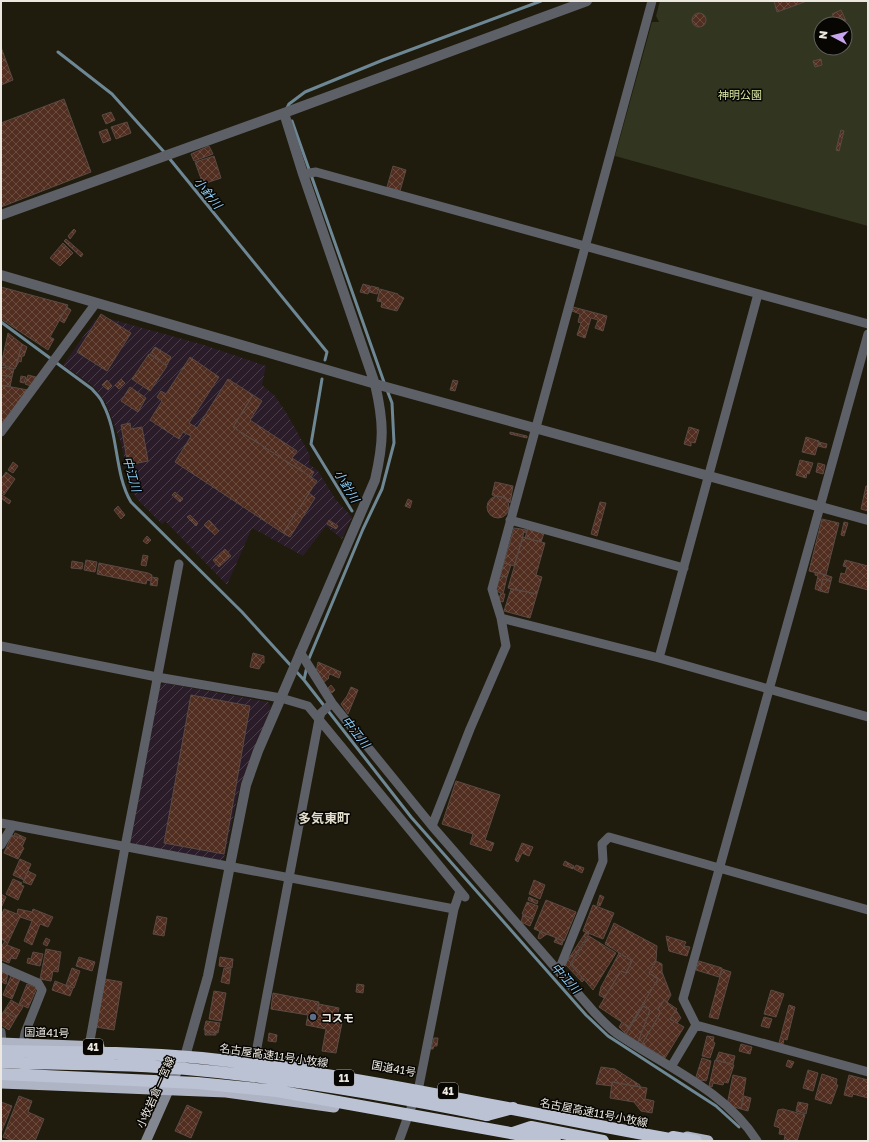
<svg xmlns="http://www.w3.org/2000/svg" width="869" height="1142" font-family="'Golos Text','Noto Sans JP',sans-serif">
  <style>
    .industrial { fill: url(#industrial-furrows) }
    .green { fill: #323620; fill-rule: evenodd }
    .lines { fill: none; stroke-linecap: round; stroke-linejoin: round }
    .stream { stroke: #6e8795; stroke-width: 3 }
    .building { fill: url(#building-cross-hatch); stroke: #5a4a44 }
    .minor { stroke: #5d6066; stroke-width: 9 }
    .tertiary { stroke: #5d6066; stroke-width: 10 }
    .secondary { stroke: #838792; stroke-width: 10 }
    .trunk { stroke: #aeb4c4; stroke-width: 11 }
    .motorway { stroke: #bbc2d3; stroke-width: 12 }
    .motorway-bridge { stroke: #bbc2d3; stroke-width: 12 }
    .service-dot { fill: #5c6f8a; stroke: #070603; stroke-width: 1.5 }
    .labels { text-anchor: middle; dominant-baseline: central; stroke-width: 3; stroke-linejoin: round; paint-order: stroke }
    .shield { fill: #070603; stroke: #a7a49e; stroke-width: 1 }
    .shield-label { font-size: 10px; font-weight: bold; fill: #ece8e0 }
    .park-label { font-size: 11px; fill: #d8e6a3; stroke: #070603 }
    .poi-label { font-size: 11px; font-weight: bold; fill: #ece8e0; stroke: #070603; text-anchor: start }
    .street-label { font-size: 11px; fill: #ece8e0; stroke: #070603 }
    .water-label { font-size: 12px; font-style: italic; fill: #8bcbf4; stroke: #070603 }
    .quarter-label { font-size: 13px; font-weight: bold; fill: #e3ddcb; stroke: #070603 }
  </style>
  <defs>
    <pattern id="industrial-furrows" width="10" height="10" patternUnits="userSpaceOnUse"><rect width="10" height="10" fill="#2a1d29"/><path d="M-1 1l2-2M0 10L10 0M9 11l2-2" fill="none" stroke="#493e48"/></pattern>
    <pattern id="building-cross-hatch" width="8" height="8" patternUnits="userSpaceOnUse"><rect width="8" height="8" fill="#522e20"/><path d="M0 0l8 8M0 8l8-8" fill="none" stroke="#6b4c40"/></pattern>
  </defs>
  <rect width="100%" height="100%" fill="#1f1b0d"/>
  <!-- industrial -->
  <path class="industrial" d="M103 317 204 345 266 366 262 385 275 396 287 414 310 455 309 464 318 471 336 500 352 517 342 539 326 526 303 556 252 528 227 585 165 521 162 524 138 500 131 490 121 443 106 403 93 386 63 365 95 320Z
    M164 683 268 702 271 707 240 786 224 858 219 861 133 844 131 840 160 686Z"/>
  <!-- green -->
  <path class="green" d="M660 1H868V226L615 156 652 22H659L656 16ZM821 24H845V48H821Z"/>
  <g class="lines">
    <!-- stream -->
    <path class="stream" d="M58 52 112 94 165 153
      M287 108 289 104 305 92 383 60 541 1
      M292 121 385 385
      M169 158 327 352 325 360
      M1 322 92 389C96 394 101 398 103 404 119 434 114 473 131 502L242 612 304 680 411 817 586 1015 608 1036 716 1106 739 1127
      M322 379 311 444 352 511
      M308 661 363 529 382 489 394 443 392 403 387 390
      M304 680 307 666"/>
  </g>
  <!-- building -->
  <path class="building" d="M774 1H807L777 12Z
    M841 10 846 21 837 24 832 14Z
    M692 20a7 7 0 1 1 14 0a7 7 0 1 1-14 0Z
    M1 47 13 80 1 85Z
    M821 59 822 65 815 67 813 61Z
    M64 99 91 172 1 207V123Z
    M111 112 115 120 106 124 102 115Z
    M127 122 131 133 116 139 111 127Z
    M107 129 111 140 103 143 99 132Z
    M841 130 844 131 839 151 836 150Z
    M209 146 213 154 194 161 191 154Z
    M214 156 221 178 203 184 195 162Z
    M393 166 406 170 400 191 387 187Z
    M74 229 76 231 70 239 68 236Z
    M66 239 83 254 81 257 64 241Z
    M63 243 73 253 60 266 50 258Z
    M363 284 370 286 368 294 360 292Z
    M371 286 379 288 377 294 369 292Z
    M1 287 68 305 50 337 54 339 48 350 1 319Z
    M380 289 398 294V295L404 298 397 311 381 307 382 302 377 301Z
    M67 307 71 310 64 323 59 320Z
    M573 307 607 316 603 331 595 328 598 320 591 318 585 338 577 335 581 323 578 322 580 314 572 311Z
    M101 314 131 333 107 371 77 352Z
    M8 333 22 344 15 369 1 365Z
    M22 344 27 347 24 356H22L21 362 19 361 16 367Z
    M155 347 171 357 167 365 150 354Z
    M149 354 167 366 150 391 132 379Z
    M190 357 219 377 189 423 197 428 228 379 253 395 233 427 317 481 283 533 175 462 191 436 183 432 179 439 150 420 162 401 157 397 161 391 166 394Z
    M1 367 14 369 12 377 1 375Z
    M1 375 12 377 10 387 1 385Z
    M28 375 36 377 34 387 25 384Z
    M21 376 26 377 24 383 20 382Z
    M121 379 125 383 119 389 115 385Z
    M107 380 112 386 108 390 102 385Z
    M453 380 458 381 455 391 450 390Z
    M1 385 28 390 1 429Z
    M130 387 146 398 138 412 121 401Z
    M253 395 262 401 250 420 297 451 292 458 314 472 311 477 233 427Z
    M130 423 131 429 142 427 148 461 128 465 121 425Z
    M689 427 699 430 695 443 691 442V446L684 444Z
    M510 432 527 436V438L510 434Z
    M806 437 819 441 815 455 802 452Z
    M819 442 827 444 826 448 818 446Z
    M800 460 813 463 809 474 807 473 806 478 796 475Z
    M13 462 18 466 13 473 8 470Z
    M818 463 825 465 823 474 816 472Z
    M6 472 15 479 4 495 1 492V479Z
    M495 482 513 486 510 503 505 498 492 495Z
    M866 486H868V511L861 509Z
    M175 492 183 499 180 502 172 495Z
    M309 493 315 498 290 537 283 533Z
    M2 495 11 501 9 504 1 498Z
    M487 507a11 11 0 1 1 22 0a11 11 0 1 1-22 0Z
    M408 499 412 501 410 508 405 506Z
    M600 502 606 503 597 536 591 534Z
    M118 506 125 515 121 519 114 510Z
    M190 515 198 523 196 526 187 517Z
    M822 519 839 523 826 575 809 571Z
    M209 520 219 531 215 535 204 525Z
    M329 520 338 526 336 529 327 524Z
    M844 522 848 523 844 536 841 535Z
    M514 528 527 530 526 533 524 532 514 566 504 563Z
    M528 528 544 533 541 542 525 538Z
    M147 536 151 540 147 544 143 541Z
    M523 537 545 543 536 575 542 577 537 594 508 588Z
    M225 549 231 556 219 567 213 560Z
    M143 555 148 556 146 566 141 565Z
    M86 560 97 562 95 572 84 570Z
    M845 560 868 566V590L839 582 841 573 845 574 847 567 843 566Z
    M72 561 83 563 82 569 71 568Z
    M99 563 148 573 152 575 151 581 147 580 146 584 97 574Z
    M504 563 511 565 507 577 500 576Z
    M815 572 832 577 831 581 823 579 820 591 815 589 818 576 815 575Z
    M500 576 507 577 503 594H505L503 602 498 601 501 593 496 591Z
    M152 577 158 578 157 586 150 585Z
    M823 579 831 581 828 593 820 591Z
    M511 589 537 594 530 618 504 611Z
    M253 653 264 656V663H262L259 669 250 667Z
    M318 662 341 672 339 678 330 674 328 677 329 678 324 682 316 672Z
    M331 685 335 690 332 693 328 688Z
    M351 687 358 690 348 714 341 704 347 696Z
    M191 695 250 706 224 854 164 843Z
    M456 781 500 795 485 840 494 843 491 851 470 844 473 834 442 824Z
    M15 833 26 838 25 840 14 836Z
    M12 835 25 840 22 847 24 848 18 859 4 853Z
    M522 843 533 847 529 856 522 853 518 862 515 860Z
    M20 859 31 864 24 880 13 875Z
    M565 861 574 866 573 869 563 865Z
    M576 865 584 868 582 873 574 869Z
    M28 871 36 875 31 885 23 882Z
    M13 879 22 883 21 885 24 886 18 900 6 894Z
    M534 880 545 885 540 899 529 894Z
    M1 894 6 897 2 906 1 905Z
    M600 895 604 897 600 906 597 905Z
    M529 897 538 901 537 904 528 900Z
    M546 900 576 912 564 941 534 929Z
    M527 902 538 906 533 919 522 914Z
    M593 905 614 913 603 939 583 931Z
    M4 909 17 914 18 909 32 912 33 909 53 917 48 927 40 924 32 945 24 941 32 921 20 917 7 945 20 950 16 959 11 958 9 963 1 960V947L5 941 1 939V916Z
    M523 915 533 919 530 926 521 922Z
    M157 916 167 918 164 936 153 934Z
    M614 923 657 946 656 961 649 973 658 979 629 1027 599 1007 621 971 626 973 632 961 605 944Z
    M540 931 547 934 540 939 538 938Z
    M586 932 589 934 570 964 584 980 582 982 565 964Z
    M589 936 616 953 593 990 571 964Z
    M666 936 686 942 684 946 690 947 687 956 669 951Z
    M46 938 50 940 47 946 43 944Z
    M556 938 563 941 562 945 554 942Z
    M46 949 61 952 58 972 53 971 51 981 40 979Z
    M33 952 43 954 40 966 27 963 28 958 31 959Z
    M619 953 632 961 626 973 621 971 604 998 599 995 601 987Z
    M79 957 95 962 92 971 76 966Z
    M220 957 233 959 232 968 219 966Z
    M656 961 662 964V972L671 995 667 1002 664 1000 658 1009 661 1012 642 1044 638 1042 650 1010 643 1006 626 1034 619 1027 622 1022 629 1027 658 979 649 973Z
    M699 961 722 968 719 977 696 970Z
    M72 968 80 971 74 988 66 985Z
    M224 968 231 969 229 984 221 982Z
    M722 969 731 972 718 1019 709 1017Z
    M1 970 8 972 6 984 1 982Z
    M11 976 20 979 12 999 3 995Z
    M105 979 122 982 114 1030 96 1027Z
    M55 981 73 988 70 996 52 990Z
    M27 984 37 988 28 1008 19 1004Z
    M357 984 364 985 363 993 356 992Z
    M771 990 784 994 776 1017 764 1014Z
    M214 991 226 993 221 1021 209 1019Z
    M273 993 319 1002 316 1019 342 1023 336 1053 322 1051 326 1029 306 1025 308 1015 271 1009Z
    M11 1000 23 1007 16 1018 4 1011Z
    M664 1000 677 1009 670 1019 684 1027 665 1058 642 1044 661 1012 658 1009Z
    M319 1004 339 1008 336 1022 316 1019Z
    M789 1005 795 1007 787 1040 784 1039 783 1044 779 1043Z
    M643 1006 650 1010 638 1042 626 1034Z
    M676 1010 681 1018 677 1023 670 1019Z
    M4 1011 16 1018 9 1030 1 1025V1016Z
    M764 1017 772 1019 769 1028 761 1026Z
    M206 1021 220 1023 218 1033 204 1030Z
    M205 1031 216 1033V1035H205Z
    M269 1033 277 1035 276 1042 268 1041Z
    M707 1036 714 1037 713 1042 715 1043 710 1058 702 1056Z
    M434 1038H438L437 1046H434L433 1049H431Z
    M741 1044 752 1047 750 1054 739 1051Z
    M719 1052 735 1056 733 1064 716 1060Z
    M702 1058 711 1061 707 1079 706 1081 701 1080 700 1082 695 1080Z
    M715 1060 734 1065 728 1083 724 1082 723 1085 713 1083 712 1087 709 1086Z
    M788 1060 794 1062 791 1068 786 1066Z
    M601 1067 615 1069 640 1085V1087L612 1082V1086L596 1084Z
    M808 1070 818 1073 813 1091 803 1088Z
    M822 1074 837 1079 836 1085H838L831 1104 815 1099Z
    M733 1075 746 1078 741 1109 727 1105Z
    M849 1075 868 1080V1098L853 1094 852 1097 844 1095Z
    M612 1082 647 1088 645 1099 654 1101 652 1113 641 1111 634 1102 610 1098Z
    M19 1096 32 1101 28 1112 44 1119 35 1141H13L3 1137Z
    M744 1096 751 1098 748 1111 741 1109Z
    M1 1102 12 1106 1 1133Z
    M798 1102 808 1104 806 1114 796 1111Z
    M187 1105 202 1112 191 1138 175 1131Z
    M783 1109 805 1115 797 1141H784L785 1135 779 1134 780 1128 774 1126 778 1110Z"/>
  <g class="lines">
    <!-- minor -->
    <path class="minor" d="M303 174 316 172 868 324
      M868 334 683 999 696 1025 868 1072
      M1 432 96 303
      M510 520 684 568
      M501 618 659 658 868 717
      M1 646 157 677 281 698 308 706 465 897
      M300 652 332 703 432 826 594 1012C601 1019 608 1027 616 1033 664 1066 725 1090 757 1141
      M659 658 758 294
      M1 823 454 909
      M432 826 470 729 506 646 501 618 492 589 652 1
      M1 845 13 825
      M1 967 38 983 42 990 25 1033 23 1044
      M559 970 603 861 602 844 609 837 868 910
      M1 1032 2 1043
      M89 1046 125 847 179 564
      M255 1058 319 719 321 713 332 703
      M671 1067 696 1025
      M399 1141 419 1086 454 909 460 891"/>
    <!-- tertiary -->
    <path class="tertiary" d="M1 215 284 113 587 1
      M1 275 379 385 868 520
      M186 1053 208 976 246 785 258 751 375 480C384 441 384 423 375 384L303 174 284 113"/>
    <!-- secondary -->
    <path class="secondary" d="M146 1141 181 1062"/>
    <!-- trunk -->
    <path class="trunk" d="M1 1043 99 1047
      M232 1056 308 1066
      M1 1083 226 1092 334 1107
      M687 1137 708 1141"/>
    <!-- motorway -->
    <path class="motorway" d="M1 1062 23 1063
      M487 1115 513 1108
      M513 1133 531 1127 603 1141
      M673 1137 696 1141"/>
    <!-- motorway-bridge -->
    <path class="motorway-bridge" d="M1 1051C68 1052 135 1052 202 1058 363 1075 522 1113 682 1141
      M23 1063C78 1064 133 1064 187 1069 288 1078 388 1095 487 1115
      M1 1074 197 1083 277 1091 555 1141"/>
  </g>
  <!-- markers -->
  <circle class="service-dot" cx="313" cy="1017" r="4"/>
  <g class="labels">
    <!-- shield labels -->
    <g class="shield">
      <rect x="83" y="1039" width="20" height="16" rx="3"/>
      <rect x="334" y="1070" width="20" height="16" rx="3"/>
      <rect x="438" y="1083" width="20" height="16" rx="3"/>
    </g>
    <g class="shield-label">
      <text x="93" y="1047">41</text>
      <text x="344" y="1078">11</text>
      <text x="448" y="1091">41</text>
    </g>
    <!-- park labels -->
    <g class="park-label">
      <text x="740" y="94">神明公園</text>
    </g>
    <!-- poi labels -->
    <g class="poi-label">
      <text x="321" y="1017">コスモ</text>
    </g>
    <!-- street labels -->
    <g class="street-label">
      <text transform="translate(47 1032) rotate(2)">国道41号</text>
      <text transform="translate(274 1055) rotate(8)">名古屋高速11号小牧線</text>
      <text transform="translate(394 1068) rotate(10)">国道41号</text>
      <text transform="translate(155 1092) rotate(-66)">小牧岩倉一宮線</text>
      <text transform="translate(594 1112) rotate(11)">名古屋高速11号小牧線</text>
    </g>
    <!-- water labels -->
    <g class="water-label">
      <text transform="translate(208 193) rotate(51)">小針川</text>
      <text transform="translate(132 474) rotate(74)">中江川</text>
      <text transform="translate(347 486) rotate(58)">小針川</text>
      <text transform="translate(356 732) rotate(52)">中江川</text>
      <text transform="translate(566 978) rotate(48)">中江川</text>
    </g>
    <!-- quarter labels -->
    <g class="quarter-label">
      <text x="324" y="818">多気東町</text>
    </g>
  </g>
  <!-- border -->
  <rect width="869" height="1142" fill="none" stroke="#ece8e0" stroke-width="4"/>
  <!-- north arrow -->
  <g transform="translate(833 36) rotate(277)"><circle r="19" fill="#070603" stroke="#63605b"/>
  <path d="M0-3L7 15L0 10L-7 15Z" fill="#c7a6ef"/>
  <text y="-6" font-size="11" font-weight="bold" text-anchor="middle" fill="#ece8e0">N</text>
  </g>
</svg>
